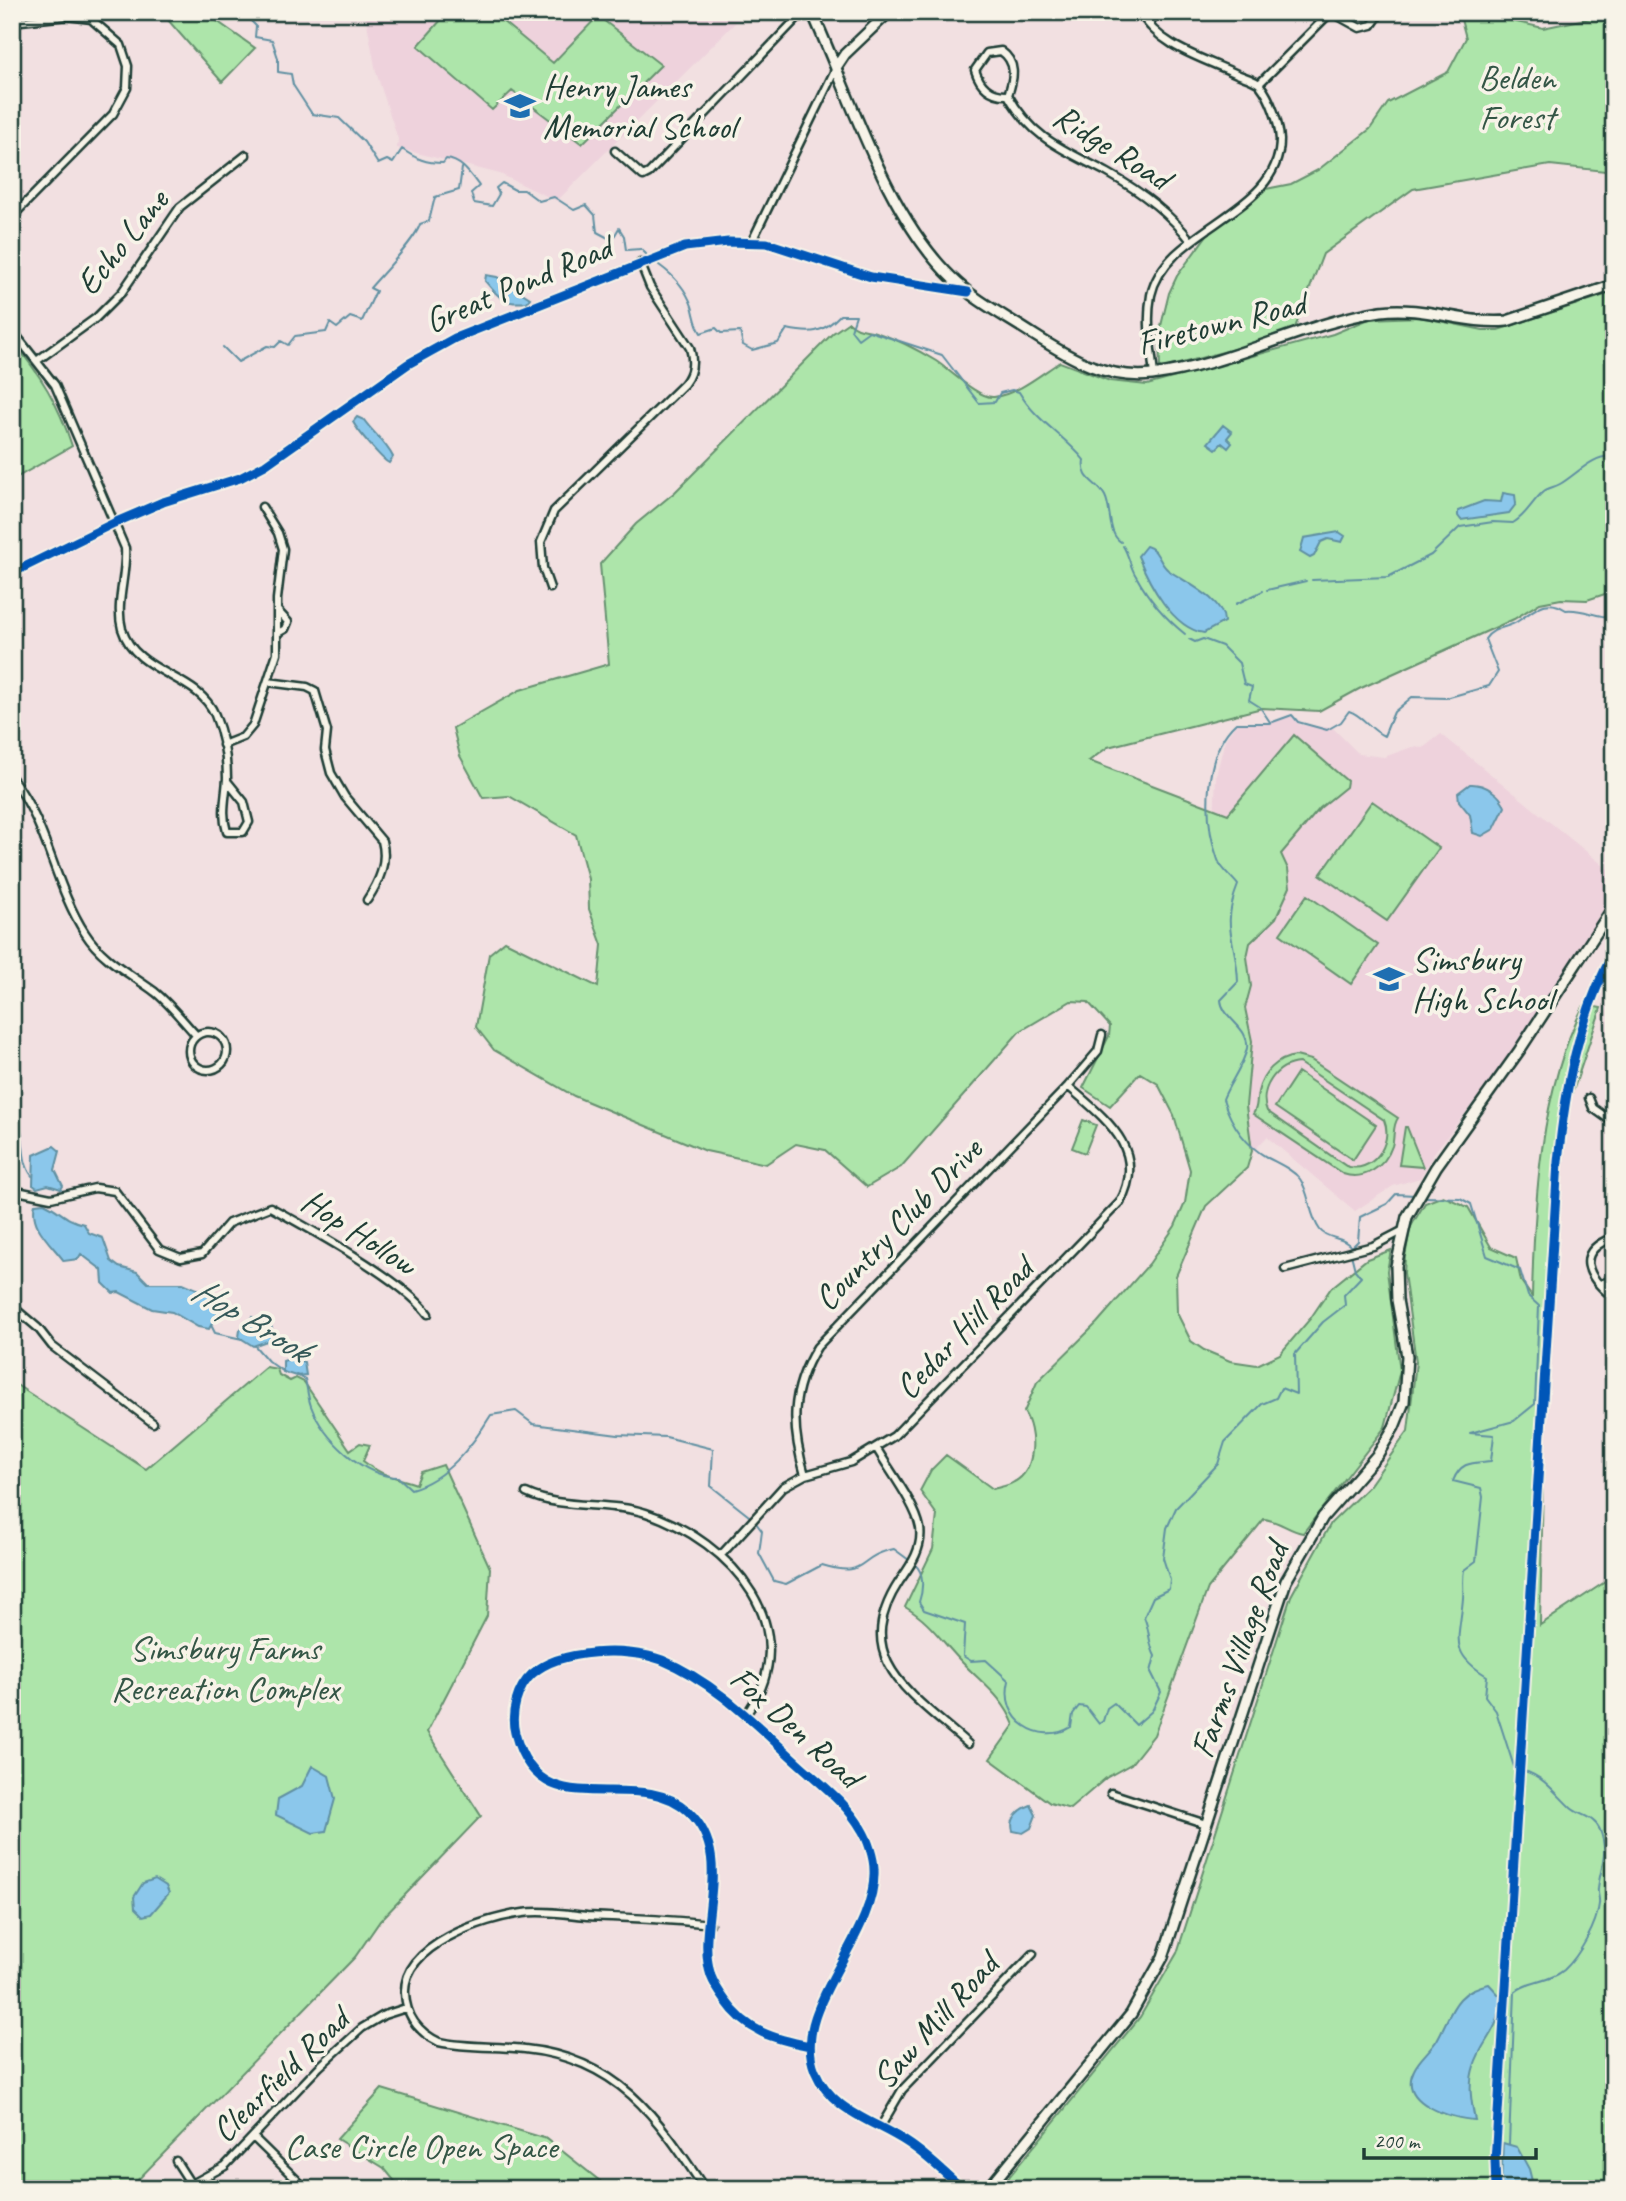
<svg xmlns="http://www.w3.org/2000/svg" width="1626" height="2201" font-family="Caveat,sans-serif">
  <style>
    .built { fill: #eed2dc }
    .green { fill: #ade5aa; stroke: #66916f; stroke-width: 2; fill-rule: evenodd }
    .water { fill: #8bc7eb; stroke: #6090a2; stroke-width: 2 }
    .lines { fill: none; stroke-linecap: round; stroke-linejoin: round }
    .stream { stroke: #6090a2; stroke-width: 2 }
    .street-casing { stroke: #1f3d34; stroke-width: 11 }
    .secondary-casing { stroke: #1f3d34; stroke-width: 14 }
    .street { stroke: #f7f3e8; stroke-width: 6 }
    .secondary { stroke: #f7f3e8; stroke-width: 9 }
    .cycleway-casing { stroke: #f7f3e8; stroke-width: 13 }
    .cycleway { stroke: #0057b8; stroke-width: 9 }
    .labels { text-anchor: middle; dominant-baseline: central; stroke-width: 7; stroke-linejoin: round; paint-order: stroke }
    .park-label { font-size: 35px; fill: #345646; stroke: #f7f3e8 }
    .poi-label { font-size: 35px; fill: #1f3d34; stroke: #f7f3e8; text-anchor: start }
    .street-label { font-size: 35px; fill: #1f3d34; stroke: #f7f3e8 }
    .water-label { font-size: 37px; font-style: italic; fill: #355959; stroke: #f7f3e8 }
  </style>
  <rect width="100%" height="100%" fill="#f2e0e1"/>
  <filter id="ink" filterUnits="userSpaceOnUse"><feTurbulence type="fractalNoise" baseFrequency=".0143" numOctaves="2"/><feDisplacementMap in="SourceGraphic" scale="14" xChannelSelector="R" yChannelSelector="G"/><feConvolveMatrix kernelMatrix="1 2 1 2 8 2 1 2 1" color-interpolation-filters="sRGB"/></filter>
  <g filter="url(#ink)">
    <!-- built -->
    <path class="built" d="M365 12H746L557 201 500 174 397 148 398 139 376 72Z
      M1291 716 1300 725 1333 728 1359 754 1384 757 1412 747 1423 748 1441 734 1614 874V899L1492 1079 1434 1153 1420 1178 1393 1186 1355 1211 1267 1137 1244 1161 1214 820 1216 776 1225 740 1237 723H1265Z"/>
    <!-- green -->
    <path class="green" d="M161 12H204L255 48 222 82Z
      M448 12H498L496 16 553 63 598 16 661 65 582 144 512 91 492 110 418 46Z
      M1459 12H1473L1543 28 1614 13V172L1550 165 1413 189 1323 254 1293 333 1160 369 1159 334 1169 293 1177 276 1210 231 1266 189 1291 184 1318 170 1370 129 1388 103 1448 72 1466 38Z
      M1614 292V449L1608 451 1607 462 1614 466V591L1587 600 1561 599 1540 603 1514 619 1359 689 1319 711 1262 708 1108 747 1089 761 1228 814 1294 735 1347 781 1346 787 1320 808 1281 854 1288 869 1290 887 1276 918 1250 943 1247 957 1251 986 1245 1008 1252 1041 1246 1106 1252 1151 1247 1168 1206 1206 1176 1276 1177 1313 1191 1341 1204 1350 1230 1361 1257 1365 1280 1354 1310 1319 1331 1288 1367 1259 1391 1250 1387 1271 1400 1371 1385 1427 1303 1533C1289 1531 1280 1521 1264 1519L1208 1588 1154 1735 1131 1764 1106 1778 1070 1809 1050 1803 990 1759 1014 1725C1002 1695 981 1683 959 1659 941 1640 929 1621 905 1607L933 1549 937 1515 920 1491 931 1470 946 1455 993 1489C1000 1487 1008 1486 1014 1482 1037 1470 1036 1431 1024 1412L1037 1382 1097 1323 1149 1264 1175 1226 1185 1203 1190 1170 1174 1115 1158 1084 1140 1073 1110 1106 1083 1088 1109 1036 1110 1026 1088 1002 1071 1001 1019 1032 901 1167 867 1187 825 1150 796 1144 766 1164 706 1151 574 1096 494 1050 476 1027 489 954 505 941 598 987 602 945 589 909 588 879 576 835 509 796 483 798 460 756 453 728 520 690 609 664 600 564 636 524 675 492 833 333 849 322C860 332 866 328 878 333 899 340 918 350 936 361 950 370 979 399 994 397 1018 394 1041 374 1060 362L1110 381 1147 385 1333 334 1369 319 1420 317 1483 330H1498Z
      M12 341C40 373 59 405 72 446L12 480Z
      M1372 801 1439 848 1387 921 1320 875Z
      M1307 895 1378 945 1351 984 1280 934Z
      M1584 1005 1601 1008 1562 1124 1558 1148 1545 1385 1540 1625 1614 1576V2189H999L1140 2017 1177 1953 1291 1596 1331 1523 1369 1486 1408 1431 1416 1362 1404 1273 1405 1257 1410 1228 1425 1203 1443 1196 1468 1207 1491 1247 1516 1258 1521 1281 1532 1297C1534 1204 1540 1089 1584 1005Z
      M1296 1056 1311 1060 1398 1118C1392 1126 1395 1136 1392 1146 1385 1167 1364 1181 1343 1174L1253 1114C1258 1107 1256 1101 1258 1092 1262 1073 1277 1058 1296 1056ZM1299 1063 1384 1120C1394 1144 1371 1175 1346 1166L1267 1111C1258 1090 1276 1064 1299 1063Z
      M1298 1072 1376 1125 1353 1160 1275 1107Z
      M1083 1120 1096 1125 1085 1153 1072 1148Z
      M1405 1127H1407L1423 1167 1399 1165Z
      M266 1367 277 1369 279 1375 290 1381 296 1378 304 1382 350 1450 360 1443 370 1445 363 1461C383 1477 394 1476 416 1484L421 1472 443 1465 490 1568 487 1616 427 1732 481 1816 380 1921 355 1957 129 2189H12V1382L146 1469Z
      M382 2089 547 2139 610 2189H401L384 2168 337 2139Z"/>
    <!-- water -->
    <path class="water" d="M486 275 497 277 530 298 527 302C504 305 499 298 485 281Z
      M357 417 364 420C373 433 386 442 393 457L389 463C382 460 357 430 353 422Z
      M1223 425 1232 432 1227 438 1232 443 1228 448 1222 443 1216 449 1208 443Z
      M1503 493 1515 495 1516 504 1509 513 1461 520 1458 516V511L1484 501 1501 502Z
      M1339 532 1345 536 1342 542 1328 539 1321 542 1314 556 1310 558 1300 552 1304 538Z
      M1146 546C1159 549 1158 562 1168 570 1185 582 1225 600 1224 622L1204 633C1172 628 1149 583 1138 556Z
      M1470 784C1484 783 1501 794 1505 807L1494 829 1482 836 1473 833 1470 815 1459 801 1458 793Z
      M54 1146 60 1151 55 1170 63 1186 61 1189 48 1185 37 1188 33 1185 34 1155Z
      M44 1203C60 1210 66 1221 84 1224L89 1233 103 1238 111 1261 119 1267 137 1272 148 1283H183L216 1297 221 1307 209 1329 198 1327 172 1312 152 1309 119 1292 113 1293 103 1283 102 1270 81 1254 78 1259 64 1261C52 1244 29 1227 35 1204Z
      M252 1317 271 1326 274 1334 270 1340 253 1346 239 1337 240 1330Z
      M292 1358 304 1362 306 1375 296 1376 283 1372V1361Z
      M312 1766 329 1776 335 1799 326 1831 313 1833 276 1815 278 1799 302 1786Z
      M1031 1805 1036 1815 1031 1828 1023 1833 1013 1831C1009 1818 1020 1809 1031 1805Z
      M155 1879 166 1886 169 1893 151 1914 143 1916 135 1908 134 1897 143 1883Z
      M1489 1984 1500 1996C1502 2030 1483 2037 1474 2066 1468 2084 1471 2101 1475 2120 1452 2119 1397 2103 1414 2070 1419 2059 1430 2051 1437 2040 1452 2013 1454 1991 1489 1984Z
      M1503 2143 1517 2147 1529 2169 1534 2189H1501Z"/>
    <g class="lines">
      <!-- stream -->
      <path class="stream" d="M242 12 256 26 255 37 272 40 278 58V72L291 74 293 85 312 114 339 118 364 142 378 164 387 160 393 163 402 149C416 159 426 163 443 163L446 159C461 160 470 174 479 186L471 193 474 203 492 206 499 194 496 188 502 183 515 190H524L539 201 554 197 574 210 586 205 595 215 597 232 612 240 619 228 624 236 626 250 641 249 646 254
        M659 265C673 275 686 289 692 306 695 316 695 323 701 333L716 328 721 333 740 332 743 345 752 350 778 343 787 329C811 334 822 334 840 315H856L851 330 858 339 869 331 942 355 979 403 995 402 1000 393 1012 390 1019 392C1036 421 1064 435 1084 460 1081 481 1097 481 1105 496 1112 510 1107 533 1121 542
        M223 347 238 362 267 346 275 347 281 341 288 345 295 336 326 332 330 323 337 328 350 317 362 321 376 291 370 288C381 275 417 238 420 224L429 221 435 197 459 190 462 168
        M1123 546C1129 555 1130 567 1136 576 1148 598 1165 618 1185 634
        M1312 580 1388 577 1431 555 1460 527 1493 522 1513 523C1527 515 1532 501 1544 491 1548 488 1555 487 1560 484 1576 475 1594 453 1614 457
        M1267 590 1306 581
        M1236 604 1263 591
        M1189 639 1195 642 1203 639 1222 646 1239 663 1244 684 1252 687 1249 700 1260 707 1270 722
        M12 1105C28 1131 18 1158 32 1176
        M1424 1197 1460 1198 1471 1204 1487 1256 1520 1270 1528 1296 1539 1306 1535 1404 1514 1421 1470 1433 1494 1435 1491 1461C1472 1463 1461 1461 1453 1481L1481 1488 1483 1497 1476 1561 1464 1570C1462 1580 1464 1588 1463 1598 1460 1638 1447 1652 1487 1676L1485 1696 1496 1711 1515 1770C1539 1770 1554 1792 1571 1808 1580 1816 1594 1816 1600 1830 1609 1854 1601 1865 1598 1888 1597 1893 1600 1899 1599 1904 1597 1925 1579 1956 1564 1970 1549 1983 1526 1981 1515 1992L1509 2144
        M1352 1247 1358 1241 1360 1217 1387 1204 1396 1194 1415 1195
        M1352 1248C1344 1236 1328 1240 1320 1230 1309 1216 1310 1193 1300 1179 1292 1169 1279 1164 1268 1158 1245 1145 1231 1124 1223 1099 1229 1083 1244 1065 1247 1048 1250 1028 1222 1018 1221 1000L1238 982C1237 939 1220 930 1238 885 1232 877 1221 869 1218 860 1203 819 1203 753 1236 723H1270L1292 715 1298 722 1327 730 1341 722 1349 711C1363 715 1370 730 1384 736L1394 712 1412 697 1446 698 1489 686 1498 672 1485 639C1494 626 1507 629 1518 621 1535 610 1546 596 1566 610 1584 608 1596 618 1614 617
        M211 1325 215 1333 242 1339
        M255 1346 268 1361 287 1374
        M296 1375 305 1379C307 1387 308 1398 311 1406 323 1438 363 1477 398 1477L411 1489C447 1479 472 1446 491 1415L516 1411 533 1424 618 1435 666 1437 713 1449 711 1486 749 1516
        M756 1523 762 1531 759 1553 774 1581 786 1584 822 1565C869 1579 854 1557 894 1549L909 1560
        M914 1564C925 1572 923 1590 919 1602L924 1610 965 1624 963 1656 971 1661 986 1660 1009 1681C999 1720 1040 1746 1071 1727L1073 1714 1079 1706 1086 1707 1099 1724 1103 1721 1107 1708 1114 1703 1136 1725 1152 1711 1161 1692 1151 1672 1155 1656C1148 1643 1150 1630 1144 1617L1153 1597 1169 1589 1170 1580 1163 1558 1167 1528 1176 1508 1218 1464 1225 1442 1262 1404 1276 1398 1281 1388 1296 1394 1295 1354 1323 1322 1345 1305 1344 1295 1361 1277 1355 1270 1351 1254"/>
      <!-- street casing -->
      <g class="street-casing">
        <path id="street" d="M1140 12C1159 47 1203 58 1237 74 1244 77 1256 80 1260 85 1271 99 1279 123 1280 140 1280 214 1166 227 1151 295 1146 321 1151 348 1154 375
          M1331 12 1360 28 1372 25 1381 12
          M12 22 67 16 91 19 121 45 128 66 127 88 113 114 12 217
          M1150 26 1154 12
          M1259 84 1331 12
          M1008 95C991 96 980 86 975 70L987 53 1001 51C1017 62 1014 78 1008 95 1033 140 1065 150 1108 173 1140 191 1169 212 1191 241
          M615 151 643 176 649 173 803 12
          M752 241 836 68
          M12 330 55 385 125 548C127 575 115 603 122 629 136 675 198 674 215 715 223 735 227 757 227 778 226 798 221 812 227 832H243L249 822 244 802 227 781
          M38 360 96 318 122 292 180 207 246 155
          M12 573 114 523 163 502 240 478 265 465 408 364 455 338 685 247 728 242 767 243 871 277 966 291
          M550 588 543 568 541 542 554 511 684 384C693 373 694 362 690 348L650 287 640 262
          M277 610 288 622 285 629 278 633
          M268 682 307 687 315 691 327 731 325 750 331 773 345 797 382 841C388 863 379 882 367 900
          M223 745 243 737 253 725 277 653V599L283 549 278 533 262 507
          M12 778C48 825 54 885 85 933 102 960 131 974 155 992 170 1004 183 1021 196 1035
          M189 1051a19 19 0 1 1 38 0a19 19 0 1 1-38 0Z
          M1589 1098 1593 1108 1614 1123
          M12 1190 51 1198 95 1188 115 1191 159 1249 181 1258 202 1254 229 1223 270 1207C310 1229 403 1280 428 1314
          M1614 1237C1573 1252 1587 1277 1614 1298
          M1285 1269 1373 1246 1402 1231
          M1600 1284 1614 1280
          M12 1306 38 1328 52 1346 153 1423
          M877 1449C889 1470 916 1505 920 1528 923 1549 910 1566 899 1582 848 1660 915 1696 968 1744
          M805 1475C791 1427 790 1391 817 1347L1068 1086 1098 1051 1102 1035
          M526 1493C562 1510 607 1501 646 1513 731 1541 810 1630 745 1716
          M722 1554 783 1487 805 1475 851 1462 894 1436 1120 1202C1149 1149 1104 1118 1068 1086
          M1111 1793 1206 1824
          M810 2046C774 2039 747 2032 725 2000 720 1993 714 1984 711 1976 694 1924 737 1857 688 1811 635 1762 540 1832 515 1733 510 1714 517 1688 532 1674 560 1649 628 1647 662 1660 715 1682 756 1725 798 1763 820 1783 847 1803 862 1830 868 1840 874 1858 874 1870 877 1937 789 2008 815 2071 832 2112 873 2120 908 2143 928 2156 945 2174 963 2189
          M881 2126 902 2090 1033 1954
          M253 2137 306 2189
          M176 2161 194 2189
          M192 2184 225 2166 319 2067 362 2028 384 2015 406 2008
          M705 2189C657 2117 619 2059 525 2049 496 2046 467 2048 439 2042 418 2032 406 2017 405 1993 403 1945 484 1918 523 1913 543 1910 567 1914 587 1916 628 1918 669 1919 710 1924"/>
      </g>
      <!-- secondary casing -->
      <g class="secondary-casing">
        <path id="secondary" d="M812 12C850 95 886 215 952 278 975 301 1007 317 1034 335 1070 358 1108 380 1152 375 1231 365 1303 323 1381 311 1424 305 1465 325 1507 321L1614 285
          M837 66 845 54 889 12
          M988 2189 1131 2014 1163 1957 1286 1581 1323 1517 1378 1454 1394 1427 1404 1402 1407 1356 1397 1300 1396 1266 1407 1217 1436 1167 1519 1051 1614 906"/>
      </g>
      <!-- street -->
      <use href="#street" class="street"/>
      <!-- secondary -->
      <use href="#secondary" class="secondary"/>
      <!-- cycleway casing -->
      <g class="cycleway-casing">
        <path id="cycleway" d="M12 573 114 523 163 502 240 478 265 465 408 364 455 338 685 247 728 242 767 243 871 277 968 292
          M810 2046C774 2039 747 2032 725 2000 720 1993 714 1984 711 1976 694 1924 737 1857 688 1811 635 1762 540 1832 515 1733 510 1714 517 1688 532 1674 560 1649 628 1647 662 1660 715 1682 756 1725 798 1763 820 1783 847 1803 862 1830 868 1840 874 1858 874 1870 877 1937 789 2008 815 2071 832 2112 873 2120 908 2143 928 2156 945 2174 963 2189
          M1496 2189 1495 2161 1558 1162C1565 1089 1578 1017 1614 952"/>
      </g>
      <!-- cycleway -->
      <use href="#cycleway" class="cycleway"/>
    </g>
  </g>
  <!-- icons -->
  <defs>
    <g id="school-bare" transform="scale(2.415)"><path d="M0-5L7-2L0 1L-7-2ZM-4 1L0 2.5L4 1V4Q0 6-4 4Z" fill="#1f6fb2" stroke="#f7f3e8" stroke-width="2.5" paint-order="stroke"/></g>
  </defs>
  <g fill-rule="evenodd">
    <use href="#school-bare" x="520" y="106"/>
    <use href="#school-bare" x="1389" y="979"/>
  </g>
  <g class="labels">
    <!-- park labels -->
    <g class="park-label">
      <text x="1517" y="77">Belden<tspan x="1517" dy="40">Forest</tspan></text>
      <text x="225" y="1648">Simsbury Farms<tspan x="225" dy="40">Recreation Complex</tspan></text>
      <text x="421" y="2146">Case Circle Open Space</text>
    </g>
    <!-- poi labels -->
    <g class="poi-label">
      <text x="543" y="86">Henry James<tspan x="543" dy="40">Memorial School</tspan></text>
      <text x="1412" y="959">Simsbury<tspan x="1412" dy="40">High School</tspan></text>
    </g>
    <!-- street labels -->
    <g class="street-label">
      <text transform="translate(1112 147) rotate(32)">Ridge Road</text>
      <text transform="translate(122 242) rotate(-51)">Echo Lane</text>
      <text transform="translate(518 284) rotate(-23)">Great Pond Road</text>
      <text transform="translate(1221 323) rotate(-14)">Firetown Road</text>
      <text transform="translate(898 1224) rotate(-46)">Country Club Drive</text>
      <text transform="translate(359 1232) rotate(33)">Hop Hollow</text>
      <text transform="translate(964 1328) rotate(-46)">Cedar Hill Road</text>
      <text transform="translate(1239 1650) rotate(-70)">Farms Village Road</text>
      <text transform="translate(796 1727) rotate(42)">Fox Den Road</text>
      <text transform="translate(935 2021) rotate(-48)">Saw Mill Road</text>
      <text transform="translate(280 2075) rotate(-44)">Clearfield Road</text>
    </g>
    <!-- water labels -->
    <g class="water-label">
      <text transform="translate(251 1319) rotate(31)">Hop Brook</text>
    </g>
  </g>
  <!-- margin -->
  <rect width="1626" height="2201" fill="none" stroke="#f7f3e8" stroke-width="42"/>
  <rect x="21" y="21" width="1584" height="2159" fill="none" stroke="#1f3d34" stroke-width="2.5" filter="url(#ink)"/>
  <!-- scale -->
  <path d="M1364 2148v10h172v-10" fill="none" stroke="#1f3d34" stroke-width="3.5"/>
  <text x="1374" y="2148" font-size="21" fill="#1f3d34" stroke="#f7f3e8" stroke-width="5" paint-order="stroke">200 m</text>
</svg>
